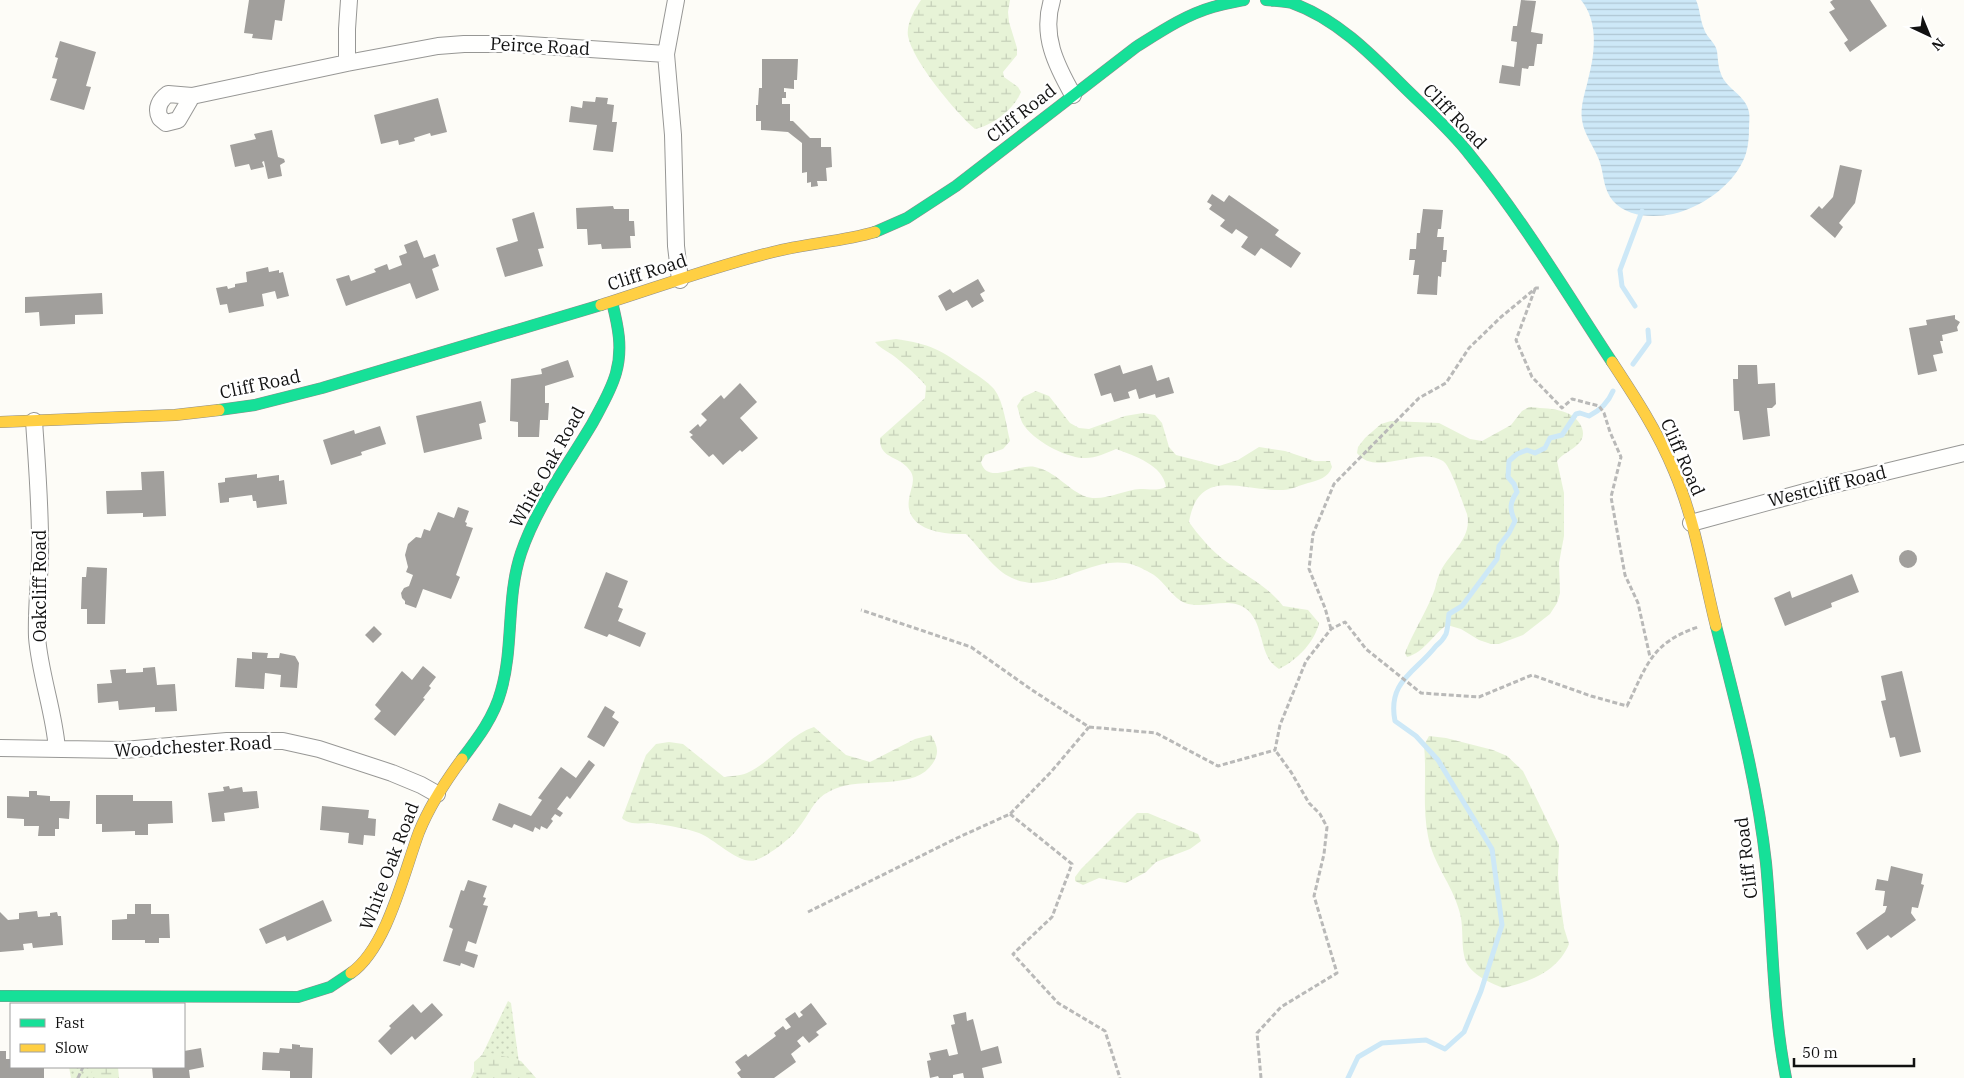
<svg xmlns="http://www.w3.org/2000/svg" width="1964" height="1078" font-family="'IBM Plex Serif',serif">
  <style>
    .grass { fill: url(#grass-dots) }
    .wetland { fill: url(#wetland-marsh) }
    .water { fill: url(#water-rules) }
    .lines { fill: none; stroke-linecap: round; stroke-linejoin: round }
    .stream { stroke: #cde8f7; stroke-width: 5 }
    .building { fill: #a19f9c }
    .street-casing { stroke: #979795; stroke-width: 18 }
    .fast-casing { stroke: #8e8d8b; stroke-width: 12 }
    .slow-casing { stroke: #8e8d8b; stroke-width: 12 }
    .path { stroke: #b9b9b8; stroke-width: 3; stroke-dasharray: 5 2.5; stroke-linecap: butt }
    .street { stroke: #fffffe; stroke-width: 16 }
    .fast { stroke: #16e098; stroke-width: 11 }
    .slow { stroke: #ffcf43; stroke-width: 11 }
    .labels { text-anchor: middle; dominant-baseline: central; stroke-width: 5; stroke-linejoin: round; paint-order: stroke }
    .street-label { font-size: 18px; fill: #111; stroke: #fff }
  </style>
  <defs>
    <pattern id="grass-dots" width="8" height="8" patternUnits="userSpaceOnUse" patternTransform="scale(1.25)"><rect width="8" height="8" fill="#e7f3d7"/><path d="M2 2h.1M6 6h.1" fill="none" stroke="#c5cfb8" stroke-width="1.8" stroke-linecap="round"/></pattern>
    <pattern id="wetland-marsh" width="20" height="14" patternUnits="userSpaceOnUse" patternTransform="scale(1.25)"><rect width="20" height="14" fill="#e7f3d7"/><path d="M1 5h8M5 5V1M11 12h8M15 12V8" fill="none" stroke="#c5cfb8"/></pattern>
    <pattern id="water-rules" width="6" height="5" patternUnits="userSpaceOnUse" patternTransform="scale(1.25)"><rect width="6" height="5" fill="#cde8f7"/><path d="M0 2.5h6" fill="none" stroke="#afc6d3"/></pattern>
  </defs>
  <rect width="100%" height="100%" fill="#fdfcf7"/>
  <!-- grass -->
  <path class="grass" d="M508 1001 511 1003 521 1078H471Z
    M69 1067H99L100 1078H71Z"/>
  <!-- wetland -->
  <path class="wetland" d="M921 0H1010L1008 12 1009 22 1017 48V55L1003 72 1004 77 1018 87 1021 92C1014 109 993 125 975 129 956 113 912 60 908 36 906 24 915 9 921 0Z
    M896 339C931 344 941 350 969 370 977 375 988 382 994 389 1004 402 1006 425 1010 441L1003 449 985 455 981 462C987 486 1019 463 1035 467 1055 471 1066 488 1084 496 1101 503 1123 490 1140 489 1150 489 1157 491 1166 487 1163 465 1135 456 1116 449 1106 453 1094 459 1083 458 1064 457 1033 440 1023 424 1020 419 1019 411 1017 406L1023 397 1036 391 1049 396 1070 423 1079 428 1089 429 1125 416 1143 413 1155 415 1162 423 1169 447 1176 455 1219 466 1238 460 1259 447 1285 451 1315 461H1330L1332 467C1328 478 1319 480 1308 483 1300 485 1291 490 1283 490 1243 492 1199 465 1189 522 1198 535 1212 551 1224 560 1244 575 1267 585 1283 606L1308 610 1319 623C1315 642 1296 661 1279 669 1257 656 1266 623 1245 608 1227 596 1204 610 1185 603 1173 598 1165 583 1154 575 1149 572 1140 567 1134 565 1092 552 1053 597 1012 578 994 570 980 548 966 534 944 535 904 530 909 499 910 490 916 481 911 472 901 455 879 460 880 438L925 398 926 386C920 378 900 360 891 354 885 350 879 347 875 342Z
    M1529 407C1547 409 1574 407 1582 428 1584 434 1583 439 1579 443 1573 450 1563 453 1557 461L1564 493V536L1559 563 1560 593 1557 603 1550 614 1523 635 1499 644H1491L1479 640 1461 629 1447 625C1433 634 1425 652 1407 657L1405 653C1413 632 1425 614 1433 594 1436 588 1436 581 1439 575 1447 554 1473 540 1467 514 1463 504 1451 466 1443 461 1418 445 1376 478 1357 453L1358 447 1365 438 1381 424 1391 421 1439 423 1470 439 1482 441 1511 425 1522 411Z
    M814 727 846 755 870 762 915 739 931 735C937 745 940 752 933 763 916 790 868 778 840 787 812 796 813 811 796 831 789 840 766 857 756 860 740 866 715 839 699 833 685 828 666 825 651 823 645 823 638 824 632 823 628 822 625 821 622 818L646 755 656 744 669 742 683 744 724 777C731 776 740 776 747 773 772 762 787 736 814 727Z
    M1429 736 1446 738 1493 750 1507 756 1523 771 1559 845 1558 874 1559 892 1564 928 1569 944C1558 971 1530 982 1503 988 1488 982 1467 973 1464 955 1461 940 1464 925 1459 910 1452 884 1433 864 1428 836 1422 806 1427 775 1424 745Z
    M1137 813H1148L1198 834 1201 841 1190 849 1156 862 1146 872 1126 883 1099 878 1083 885 1075 881V877L1081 869Z
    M491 1053 521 1061 536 1078H479L474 1070V1062L482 1055Z
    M95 1067H118L119 1078H88Z"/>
  <!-- water -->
  <path class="water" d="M1581 0H1696C1700 9 1700 20 1704 29 1707 38 1715 42 1717 51 1718 59 1718 66 1721 74 1726 89 1746 95 1749 112 1750 117 1749 123 1749 128 1749 139 1748 151 1743 161 1731 187 1700 208 1673 214 1653 218 1627 217 1613 201 1604 190 1604 178 1601 166 1597 150 1584 136 1582 120 1580 106 1585 93 1588 80 1595 54 1599 22 1581 0Z"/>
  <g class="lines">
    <!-- stream -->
    <path class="stream" d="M1635 306 1622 286 1620 270 1642 211
      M1633 364 1649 342 1648 330
      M1348 1078 1358 1057 1382 1043 1426 1040 1445 1049 1464 1032 1481 991 1502 925 1492 849 1438 760 1416 736 1395 721C1387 681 1416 672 1436 646 1440 643 1444 638 1446 634 1448 628 1448 620 1449 614L1462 606 1497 559 1499 546 1509 533 1515 521C1509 509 1510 502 1517 492L1514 484 1508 477 1509 461 1517 454 1527 450 1535 453 1545 448 1550 438 1562 435 1576 414 1580 413 1589 416C1601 410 1608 403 1613 391"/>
  </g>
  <!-- building -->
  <path class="building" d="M249 0H285L282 21 275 20 272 40 252 38 253 34 244 33Z
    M1521 0 1536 1 1531 32 1543 34 1542 44H1537L1534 66H1529L1528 69 1522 68 1520 86 1499 83 1502 65 1514 67 1517 42 1511 41 1513 26H1517Z
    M1833 0H1870L1887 26 1850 52 1844 43 1848 40 1829 12 1835 9 1830 2Z
    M60 41 96 52 86 86 91 87 84 110 50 100 57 79 52 78 58 58 55 57Z
    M762 59H798L797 80H794V89L784 88V92H786V98H782V104H790V121H793L810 138H821V147H831L832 167 826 168 827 181H817L818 186 811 187V182L807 183V172L802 173V143L788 132 761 130V121H756V105H758L759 88H762Z
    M596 97 608 98 607 104 614 105 612 122H617L613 152 593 150 597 125 569 122 571 106 582 108 583 101 595 102Z
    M438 98 447 132 431 136 430 133 414 138 415 141 399 145 398 140 381 144 374 115Z
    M272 130 278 157 284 159 285 162 280 165 282 176 268 179 264 161 262 162 264 167 251 170 249 164 235 167 230 145 256 139 254 134Z
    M1840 165 1862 170 1855 203 1839 223 1843 227 1835 238 1810 216 1819 206 1822 209 1833 197Z
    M1212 194 1224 202 1229 195 1279 230 1275 235 1301 253 1291 268 1261 248 1255 256 1241 247 1248 237 1236 229 1232 234 1220 226 1225 220 1209 209 1212 205 1207 202Z
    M613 206 614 209H629V221H634L635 236H630L631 248 602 249 601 244 588 245 587 229H577L576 208Z
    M1423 209 1443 210 1441 229H1438L1437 237H1444L1443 250H1447L1446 262H1442L1441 277 1438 276 1437 295 1417 294 1419 275H1413L1415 260H1409L1410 249H1416L1417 233H1420Z
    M534 212 544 248 538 249 543 266 505 277 496 248 518 241 512 219Z
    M417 240 424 258 435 254 439 266 432 269 439 290 416 299 410 283 346 306 336 279 349 275 351 281 376 272 374 269 387 264 389 270 402 265 399 256 407 253 404 245Z
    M268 267 269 272 279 270V273L283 272 289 296 277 299 275 291 262 294 264 306 229 313 227 304 220 305 216 288 227 286 228 289 235 287V284L247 282 246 272Z
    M978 279 985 291 980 294 984 301 972 308 967 300 946 311 938 296 950 289 953 293Z
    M102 293 103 314 75 315V324L40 326 39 312 25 313V297Z
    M1955 315V319L1960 322 1957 327 1958 331 1942 335 1943 341H1940L1943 353 1933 355 1937 371 1918 375 1909 328 1927 325 1926 320Z
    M568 360 574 377 545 386V403H549L548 420H540L539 437H518V422L510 421 511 379 542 374 541 369Z
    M1120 365 1123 374 1152 365 1157 381 1169 377 1174 393 1156 398 1155 394 1139 399 1136 389 1128 392 1130 398 1114 402 1111 393 1101 396 1094 374Z
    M1738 365H1757L1758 384 1775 383 1776 404 1772 408H1767L1770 436 1743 440 1739 411H1734L1733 379H1738Z
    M740 383 757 402 740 418 758 438 742 452 740 450 723 465 713 454 709 457 690 437 693 435 689 432 698 424 700 427 707 420 701 414 721 395 724 399Z
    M481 401 486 422 479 424 482 439 424 453 416 416Z
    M380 426 386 444 361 452 362 455 331 465 323 440 354 430 355 434Z
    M164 471 166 516 143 517V513L107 514 106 491 142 490 141 472Z
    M257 474V478L279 475V481L284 480 287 504 257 508 256 501H253L252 495 229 498V502L220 503 218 483 225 482V478Z
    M458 507 469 511 465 522 467 523 466 526 473 528 456 575 460 577 451 599 423 589 416 608 405 604V601L402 598 401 593 404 588 409 586 413 575 406 572 408 567 405 555 408 544 416 537 421 538 424 529 430 531 438 512 454 518Z
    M1899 559a9 9 0 1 1 18 0a9 9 0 1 1-18 0Z
    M87 567 107 568 105 624H87V609H81L82 577H86Z
    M606 572 628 581 618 607 623 609 618 621 646 633 640 647 609 634 607 637 584 628Z
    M1852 574 1859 592 1831 603 1832 607 1785 626 1774 598 1790 591 1792 598Z
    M374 626 382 634 373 643 365 635Z
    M252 652 268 653 267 658H279L280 653 295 656 299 663 297 688 280 687 281 675 265 673 264 689 235 687 237 658 252 659Z
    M423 666 436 677 429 686 431 688 423 698 425 699 395 736 374 719 381 711 375 705 402 671 412 680Z
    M155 667 157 685 175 684 177 711 155 712V707L119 710 118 701 98 703 97 684 112 683 110 670 126 669V673L143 672V668Z
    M1902 671 1921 752 1900 757 1895 737 1890 738 1881 701 1886 700 1881 676Z
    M605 706 615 712 612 717 619 722 604 747 587 737Z
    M589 760 595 765 570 799 567 796 557 809 563 813 560 817 555 814 551 819 553 821 547 829 541 826 540 830 535 827 533 832 514 824 512 828 492 820 499 803 531 816 542 800 538 798 561 767 576 778Z
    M229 786 230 789 242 787 243 792 257 791 259 808 224 813 225 821 212 822 208 793 224 791 223 787Z
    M29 791H37V795L50 796V801H70L69 819 59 818V829H55V836H38L39 826H24V819L7 818V796L29 797Z
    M96 795H133V801H172L173 823 148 824V835H135V831L102 832V824H96Z
    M322 806 369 810 368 818 376 819 375 836 364 835 363 845 348 843 349 833 320 830Z
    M1891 866 1923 874 1921 884 1924 885 1918 908 1912 907 1911 913 1916 920 1891 938 1888 935 1867 950 1856 933 1885 912 1887 906H1883L1885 891 1875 890 1877 879 1888 881Z
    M468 880 487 886 483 897 486 898 483 905 488 906 476 944 468 941 465 951 478 955 474 968 461 963 460 966 443 961 453 929 449 927 461 890 464 891Z
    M323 900 332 921 287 941 285 936 266 944 259 929Z
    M135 904H151V914H169L170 938H159V943H145V940H112V920L127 919V914H135Z
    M37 911 38 917 50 916V913L57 912 58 916H61L63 945 33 948 32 943 23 944 24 950 0 952V912L8 920 19 919V913Z
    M432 1003 443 1015 415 1040 412 1036 391 1055 378 1041 391 1028 389 1026 413 1004 421 1013Z
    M811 1003 827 1024 816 1032 819 1035 809 1043 803 1036 797 1041 801 1046 791 1054 796 1062 774 1078H741L737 1073 741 1070 735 1062 746 1054 748 1057 776 1036 774 1033 783 1026 786 1030 791 1027 785 1019 795 1012 799 1018 803 1015 800 1012Z
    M966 1012 967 1021 973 1019 981 1051 998 1046 1002 1063 982 1068 984 1078H964L963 1073 953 1075V1078H939L938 1076 930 1078 927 1061 931 1060 929 1053 947 1049 949 1056 958 1054 951 1025 955 1024 953 1015Z
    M292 1044 300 1045V1047L313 1048 312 1078H290V1071L262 1070 263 1052 279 1053 280 1048 292 1049Z
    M201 1048 204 1067 189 1070 190 1078H153L152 1067H184V1051Z
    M0 1051H6V1059H11V1067H44V1078H0Z"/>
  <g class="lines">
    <!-- street casing -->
    <g class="street-casing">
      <path id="street" d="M676 0 666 54 673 135 676 246 680 280
        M1052 0C1041 35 1056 65 1073 95
        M347 63V29L349 0
        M192 96 178 120 166 123 160 118C155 108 160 100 168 94L192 96 347 63 438 46 464 44H514L666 54
        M34 421C37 466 41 512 40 558 39 584 36 611 37 637 40 675 54 711 57 749
        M1691 523 1827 486 1964 453
        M0 748 124 750 227 741H283L319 749 392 773 421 785 437 794"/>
    </g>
    <!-- fast casing -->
    <g class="fast-casing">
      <path id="fast" d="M1266 0C1275 1 1284 1 1292 3 1335 18 1370 53 1401 84 1424 107 1450 129 1470 155 1523 220 1566 292 1612 362
        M875 232 907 218 956 186 1136 47C1160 32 1185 15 1213 7 1223 4 1234 2 1244 0
        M219 410 255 405 322 388 601 305
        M1716 626C1736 704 1757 782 1766 863 1773 935 1772 1007 1786 1078
        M462 759C478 738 494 717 501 691 514 646 506 598 521 553 537 506 567 466 592 424 601 407 611 391 616 373 623 348 618 326 612 302
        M0 996 298 997 330 987 351 973"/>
    </g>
    <!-- slow casing -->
    <g class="slow-casing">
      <path id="slow" d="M601 305C658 287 715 266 773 252 807 243 841 242 875 232
        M1612 362C1635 397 1658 432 1674 471 1695 520 1703 574 1716 626
        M0 422 175 415 219 410
        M351 973C387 948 404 872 419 832 430 805 445 782 462 759"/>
    </g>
    <!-- path -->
    <path class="path" d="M1535 289 1516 340 1532 377 1562 408 1572 399 1599 406 1604 413 1610 432 1621 457 1611 497 1625 575 1638 603 1650 657
      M1331 629 1325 608 1309 569 1313 534 1334 484 1419 398 1446 383 1469 348 1501 317 1536 288H1540
      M1089 727 1156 733 1218 766 1275 750 1280 725 1306 661 1331 629 1345 622 1366 649 1421 693 1479 697 1532 675 1591 696 1627 706C1647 665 1651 643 1698 627
      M1010 814 1072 864 1052 917 1013 954 1058 1003 1105 1031 1120 1078
      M808 912 957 838 1010 814 1051 772 1089 727 1032 690 971 647 861 610
      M78 1078 83 1067
      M1261 1078 1257 1033 1281 1007 1337 973 1314 896 1324 854 1327 827 1320 814 1309 803 1291 772 1275 750"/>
    <!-- street -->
    <use href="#street" class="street"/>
    <!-- fast -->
    <use href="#fast" class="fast"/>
    <!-- slow -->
    <use href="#slow" class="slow"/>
  </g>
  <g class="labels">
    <!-- street labels -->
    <g class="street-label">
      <text transform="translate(540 46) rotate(3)">Peirce Road</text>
      <text transform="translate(1021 113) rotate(-38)">Cliff Road</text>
      <text transform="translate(1455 116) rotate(46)">Cliff Road</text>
      <text transform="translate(647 272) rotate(-18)">Cliff Road</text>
      <text transform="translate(260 384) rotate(-12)">Cliff Road</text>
      <text transform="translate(1683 457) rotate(66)">Cliff Road</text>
      <text transform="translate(547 467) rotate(-61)">White Oak Road</text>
      <text transform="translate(1827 486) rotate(-14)">Westcliff Road</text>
      <text transform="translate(39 586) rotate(-90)">Oakcliff Road</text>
      <text transform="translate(193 746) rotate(-3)">Woodchester Road</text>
      <text transform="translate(1746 858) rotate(-97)">Cliff Road</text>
      <text transform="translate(389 866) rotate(-69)">White Oak Road</text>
    </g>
  </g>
  <!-- legend -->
  <rect x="10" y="1003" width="175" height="65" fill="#ffffff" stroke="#a0a0a0"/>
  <rect x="20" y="1019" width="25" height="8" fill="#16e098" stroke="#a0a0a0"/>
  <text x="55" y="1028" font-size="15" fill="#111111">Fast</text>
  <rect x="20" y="1044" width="25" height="8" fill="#ffcf43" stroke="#a0a0a0"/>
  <text x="55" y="1053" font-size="15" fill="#111111">Slow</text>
  <!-- north arrow -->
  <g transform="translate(1929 35) rotate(136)" stroke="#ffffff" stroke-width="4" paint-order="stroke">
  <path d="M0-4L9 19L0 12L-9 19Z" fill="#111111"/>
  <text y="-8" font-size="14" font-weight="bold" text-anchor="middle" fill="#111111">N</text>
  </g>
  <!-- scale -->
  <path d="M1794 1058v8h120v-8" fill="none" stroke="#111111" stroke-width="2.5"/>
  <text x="1802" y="1058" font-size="15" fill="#111111" stroke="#ffffff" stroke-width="4" paint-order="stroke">50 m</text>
</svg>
